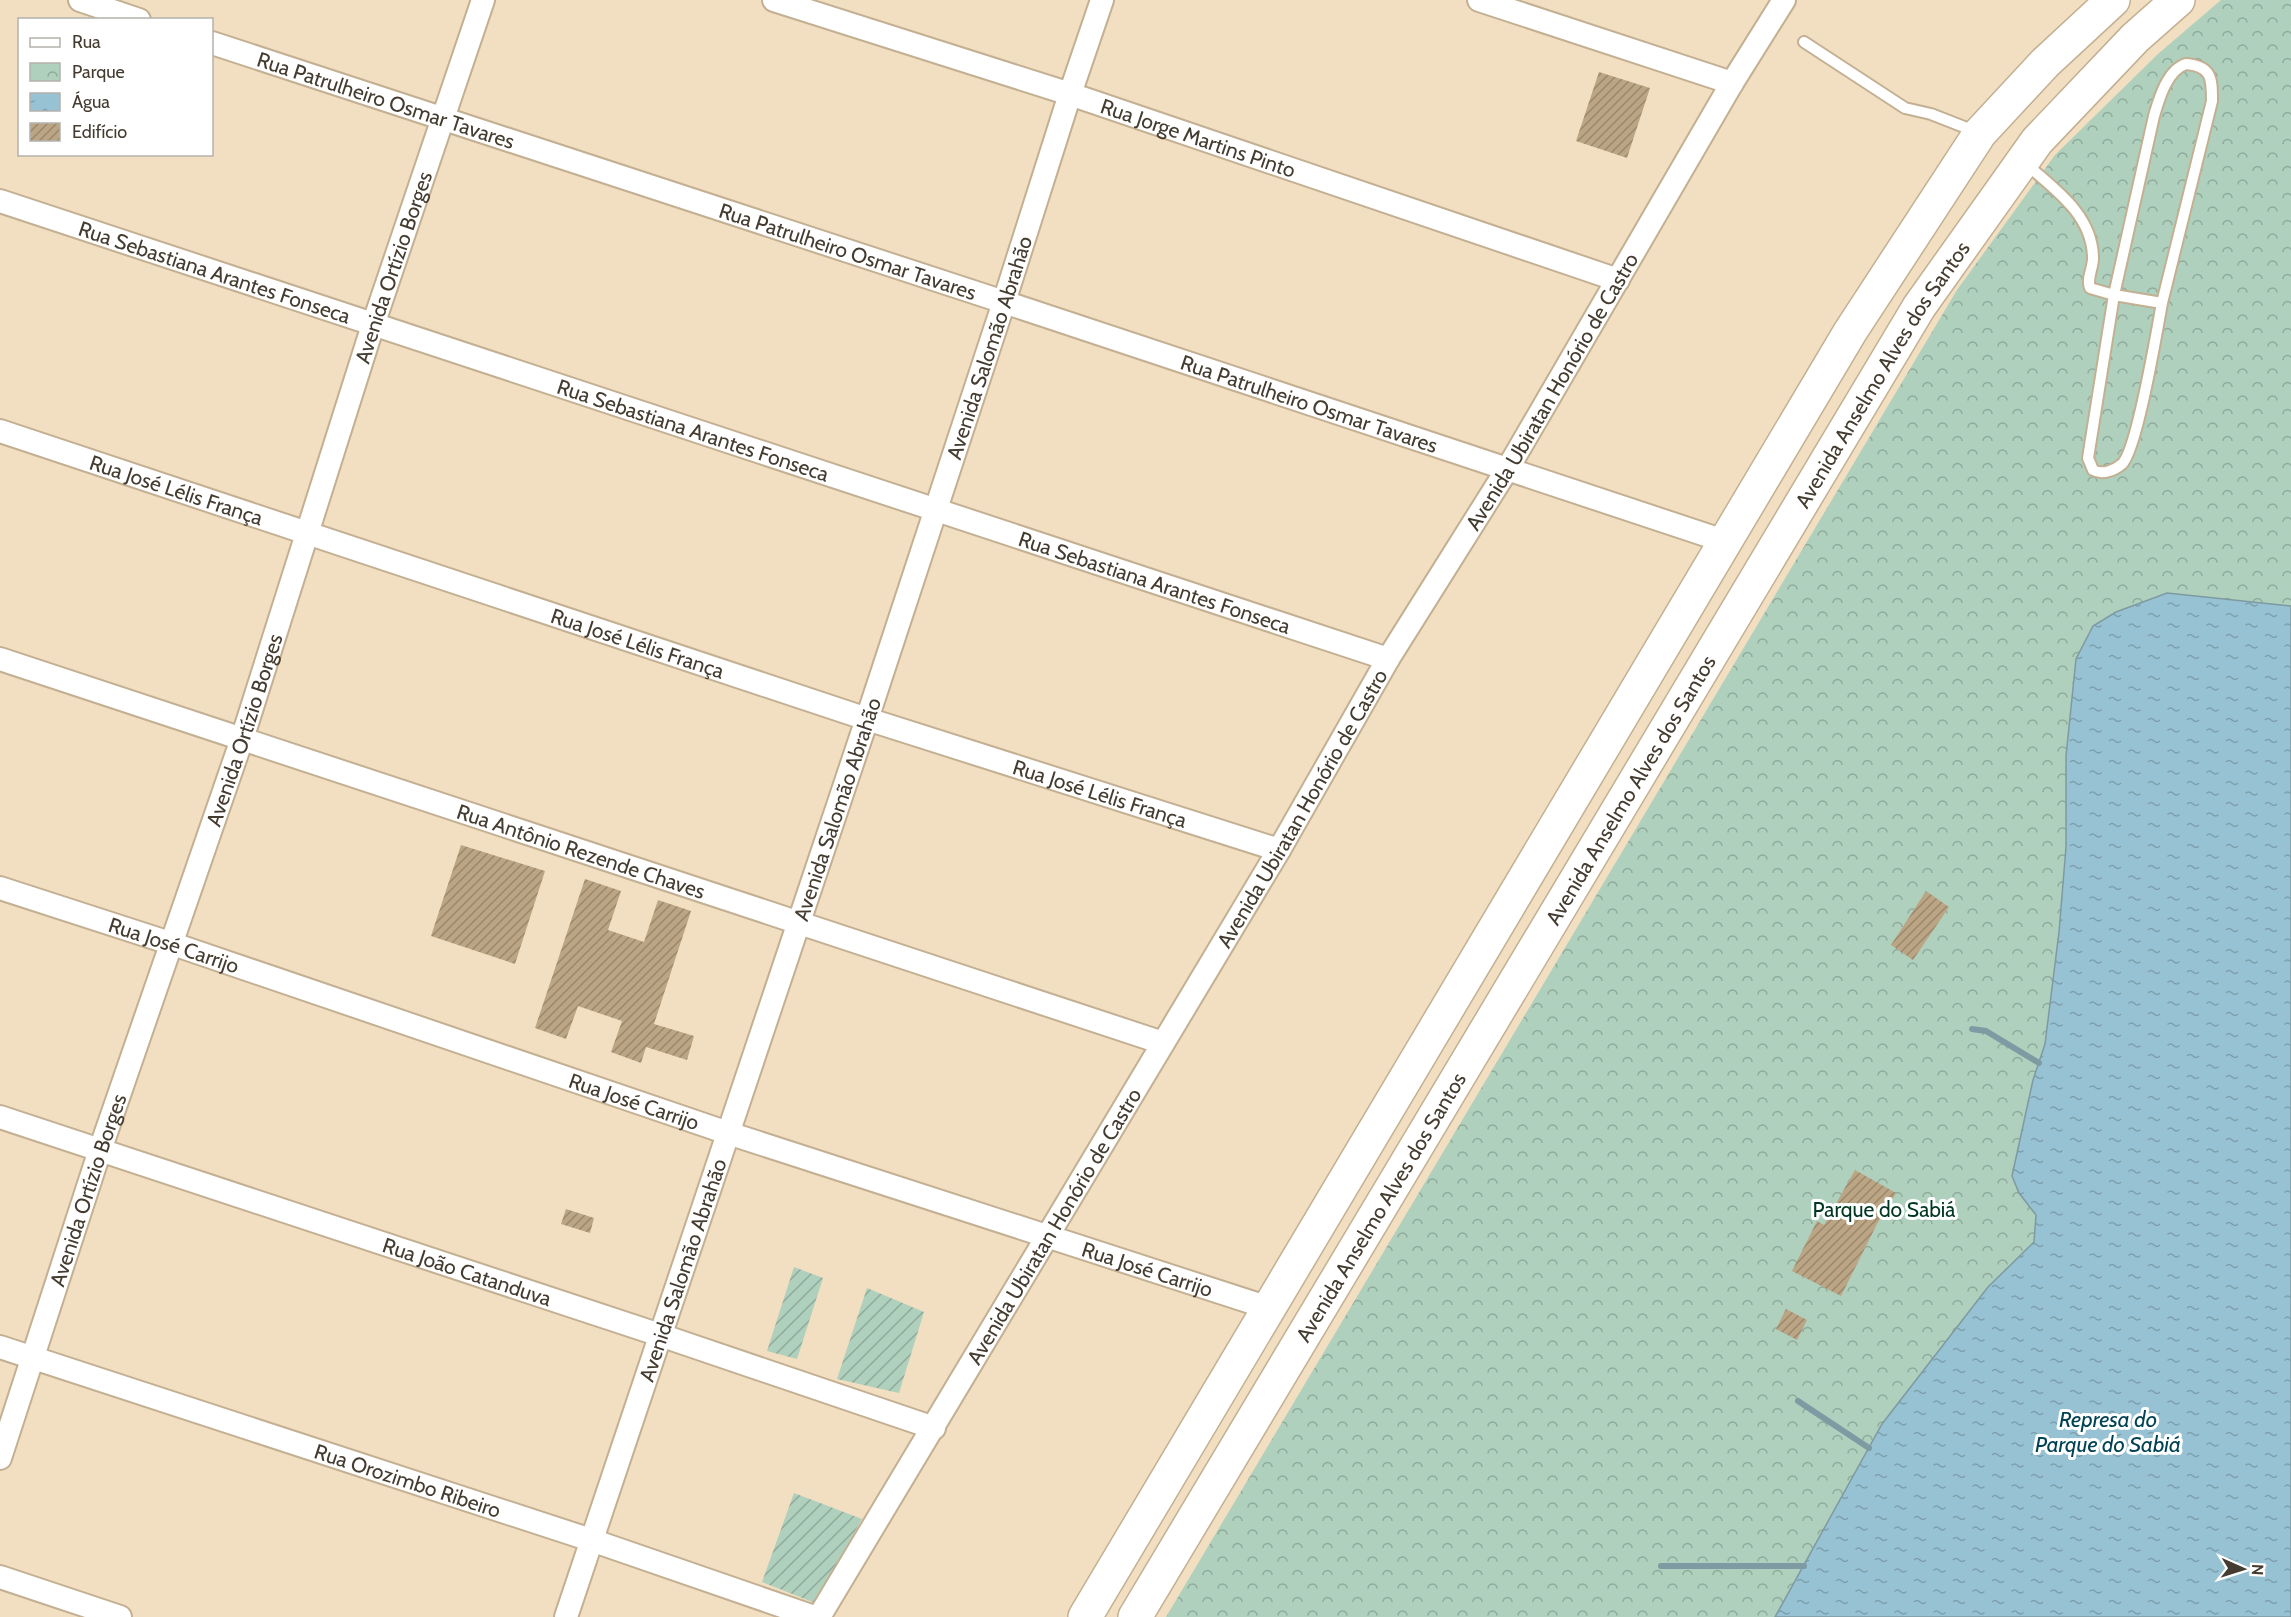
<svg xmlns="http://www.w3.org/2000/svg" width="2291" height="1617" font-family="Cabin,sans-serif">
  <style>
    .park { fill: url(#park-crowns) }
    .garden { fill: url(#garden-furrows) }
    .water { fill: url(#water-ripples); stroke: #7e9aa2; stroke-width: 1.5 }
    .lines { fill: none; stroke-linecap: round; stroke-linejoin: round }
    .stream { stroke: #7e9aa2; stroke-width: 6 }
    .building { fill: url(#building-hatch) }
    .lane-casing { stroke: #c3b093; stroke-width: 14 }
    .street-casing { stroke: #c3b093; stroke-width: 26 }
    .primary-casing { stroke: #c3b093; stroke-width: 36 }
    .lane { stroke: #fff; stroke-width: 10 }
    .street { stroke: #fff; stroke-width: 22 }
    .primary { stroke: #fff; stroke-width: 33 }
    .labels { text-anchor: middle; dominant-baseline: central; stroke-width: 6; stroke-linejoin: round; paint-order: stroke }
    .street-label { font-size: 21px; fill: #443c30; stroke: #fff }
    .park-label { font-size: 21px; fill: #013722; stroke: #fff }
    .water-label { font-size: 22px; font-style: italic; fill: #014254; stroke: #fff }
  </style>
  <defs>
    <pattern id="park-crowns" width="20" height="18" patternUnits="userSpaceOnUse" patternTransform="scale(1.5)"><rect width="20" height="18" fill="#aed0bd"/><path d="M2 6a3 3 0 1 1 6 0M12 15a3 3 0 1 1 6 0" fill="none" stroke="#8faa9a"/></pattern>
    <pattern id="garden-furrows" width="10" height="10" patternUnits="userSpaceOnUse" patternTransform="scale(1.5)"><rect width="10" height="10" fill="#aed0bd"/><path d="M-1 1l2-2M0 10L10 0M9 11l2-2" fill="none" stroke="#8faa9a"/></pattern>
    <pattern id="water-ripples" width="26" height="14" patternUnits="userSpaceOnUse" patternTransform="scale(1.5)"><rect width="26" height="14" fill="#97c2d3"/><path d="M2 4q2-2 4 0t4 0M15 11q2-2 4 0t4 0" fill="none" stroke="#7d9fac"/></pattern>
    <pattern id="building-hatch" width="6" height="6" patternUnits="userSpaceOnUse" patternTransform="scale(1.5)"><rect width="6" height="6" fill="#bba584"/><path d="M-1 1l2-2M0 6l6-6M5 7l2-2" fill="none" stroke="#9a886c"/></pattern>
  </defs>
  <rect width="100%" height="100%" fill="#f2dec0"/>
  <!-- park -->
  <path class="park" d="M2221 0H2291V1617H1166L1957 290 2055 155 2158 54Z"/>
  <!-- garden -->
  <path class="garden" d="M794 1267 823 1278 797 1359 767 1351Z
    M867 1288 924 1312 899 1393 837 1379Z
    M794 1493 862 1519 815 1603 762 1582Z"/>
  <!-- water -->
  <path class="water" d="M2167 593 2291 606V1617H1775L1882 1424 1988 1287 2034 1242 2036 1215 2019 1193 2012 1176 2033 1080 2045 1044 2059 932 2066 847V756L2076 659 2093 626 2116 612Z"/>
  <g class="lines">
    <!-- stream -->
    <path class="stream" d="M1972 1029 1986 1031 2039 1063
      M1798 1401 1869 1448
      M1661 1566H1804"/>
  </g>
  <!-- building -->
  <path class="building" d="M1599 72 1650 88 1627 158 1576 141Z
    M461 845 545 871 515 964 431 936Z
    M585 879 621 891 608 930 644 942 658 900 691 911 654 1024 694 1036 687 1060 646 1047 641 1063 611 1052 622 1021 578 1006 566 1039 535 1028Z
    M1926 891 1949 907 1913 960 1891 945Z
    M1855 1170 1896 1193 1877 1224 1841 1296 1792 1271 1817 1221 1824 1225Z
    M566 1209 594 1218 590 1233 561 1224Z
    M1786 1309 1807 1320 1797 1340 1776 1329Z"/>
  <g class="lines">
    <!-- lane casing -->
    <g class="lane-casing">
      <path id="lane" d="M1804 42 1905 108 1931 114 1977 132
        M2186 64C2212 66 2212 79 2212 101L2162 303 2114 295 2154 116C2159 99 2167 70 2186 64Z
        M2025 163C2054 189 2091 213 2093 256 2094 267 2086 278 2090 288L2114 295 2088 458 2093 470C2102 475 2114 471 2122 464 2137 450 2157 330 2162 303"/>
    </g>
    <!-- street casing -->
    <g class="street-casing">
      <g id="street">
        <path d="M80 0 139 20"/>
        <path id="s1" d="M774 0 1070 94 1618 280"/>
        <path d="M1479 0 1732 83"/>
        <path id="s2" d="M212 43 1004 302 1724 541"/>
        <path id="s3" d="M0 201 1388 659"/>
        <path id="s4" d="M0 431 867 719 1279 850"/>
        <path id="s5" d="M0 659 1163 1043"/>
        <path id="s6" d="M0 888 173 944 728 1133 1269 1308"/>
        <path id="s7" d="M0 1117 660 1335 934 1428"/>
        <path id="s8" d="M0 1347 594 1541 814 1617"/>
        <path id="s9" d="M0 1458 100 1150 242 739 373 325 483 0"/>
        <path d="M0 1577 120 1617"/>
        <path id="s10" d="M566 1617 867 719 1004 302 1070 94 1102 0"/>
        <path id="s11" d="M819 1617 1279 850 1388 659 1508 468 1732 83 1784 0"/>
      </g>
    </g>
    <!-- primary casing -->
    <g class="primary-casing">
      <g id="primary">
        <path d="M1085 1617 1850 332 1980 133 2045 63 2113 0"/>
        <path id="s12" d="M1135 1617 1919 307 2037 141 2135 38 2178 0"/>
      </g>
    </g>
    <!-- lane -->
    <use href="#lane" class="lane"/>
    <!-- street -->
    <use href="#street" class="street"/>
    <!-- primary -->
    <use href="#primary" class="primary"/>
  </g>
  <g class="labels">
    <!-- street labels -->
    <g class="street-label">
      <text stroke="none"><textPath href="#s2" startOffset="183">Rua Patrulheiro Osmar Tavares</textPath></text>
      <text stroke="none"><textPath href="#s1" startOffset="446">Rua Jorge Martins Pinto</textPath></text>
      <text stroke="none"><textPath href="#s2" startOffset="669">Rua Patrulheiro Osmar Tavares</textPath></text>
      <text stroke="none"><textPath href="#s9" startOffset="1254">Avenida Ortízio Borges</textPath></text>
      <text stroke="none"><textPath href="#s3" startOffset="226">Rua Sebastiana Arantes Fonseca</textPath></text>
      <text stroke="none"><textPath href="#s10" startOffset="1338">Avenida Salomão Abrahão</textPath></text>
      <text stroke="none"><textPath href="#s12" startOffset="1450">Avenida Anselmo Alves dos Santos</textPath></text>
      <text stroke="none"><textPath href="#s11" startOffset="1428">Avenida Ubiratan Honório de Castro</textPath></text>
      <text stroke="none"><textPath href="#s2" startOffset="1155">Rua Patrulheiro Osmar Tavares</textPath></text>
      <text stroke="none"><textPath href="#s3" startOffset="730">Rua Sebastiana Arantes Fonseca</textPath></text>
      <text stroke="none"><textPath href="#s4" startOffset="186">Rua José Lélis França</textPath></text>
      <text stroke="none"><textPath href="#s3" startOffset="1216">Rua Sebastiana Arantes Fonseca</textPath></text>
      <text stroke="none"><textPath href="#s4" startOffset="672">Rua José Lélis França</textPath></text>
      <text stroke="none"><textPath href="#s9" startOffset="768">Avenida Ortízio Borges</textPath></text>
      <text stroke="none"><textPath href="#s12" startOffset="964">Avenida Anselmo Alves dos Santos</textPath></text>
      <text stroke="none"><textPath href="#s4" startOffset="1158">Rua José Lélis França</textPath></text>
      <text stroke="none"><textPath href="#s11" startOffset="942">Avenida Ubiratan Honório de Castro</textPath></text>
      <text stroke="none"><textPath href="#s10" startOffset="852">Avenida Salomão Abrahão</textPath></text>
      <text stroke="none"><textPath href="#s5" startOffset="612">Rua Antônio Rezende Chaves</textPath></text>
      <text stroke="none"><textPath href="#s6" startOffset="183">Rua José Carrijo</textPath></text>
      <text stroke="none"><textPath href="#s6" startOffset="669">Rua José Carrijo</textPath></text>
      <text stroke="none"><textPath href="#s9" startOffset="282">Avenida Ortízio Borges</textPath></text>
      <text stroke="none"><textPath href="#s12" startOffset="478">Avenida Anselmo Alves dos Santos</textPath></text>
      <text stroke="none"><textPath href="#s11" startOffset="456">Avenida Ubiratan Honório de Castro</textPath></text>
      <text stroke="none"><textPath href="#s6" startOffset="1209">Rua José Carrijo</textPath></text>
      <text stroke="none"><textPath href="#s10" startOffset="366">Avenida Salomão Abrahão</textPath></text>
      <text stroke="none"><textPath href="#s7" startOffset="492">Rua João Catanduva</textPath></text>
      <text stroke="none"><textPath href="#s8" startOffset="429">Rua Orozimbo Ribeiro</textPath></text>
    </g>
    <!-- park labels -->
    <g class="park-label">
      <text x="1884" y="1209">Parque do Sabiá</text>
    </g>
    <!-- water labels -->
    <g class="water-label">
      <text x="2108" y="1419">Represa do<tspan x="2108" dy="25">Parque do Sabiá</tspan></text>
    </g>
  </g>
  <!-- legend -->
  <rect x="18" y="18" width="195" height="138" fill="#ffffff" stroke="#b4b1ac" stroke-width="1.5"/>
  <rect x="30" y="38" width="30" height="9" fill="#ffffff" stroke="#b4b1ac" stroke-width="1.5"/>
  <text x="72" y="48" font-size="18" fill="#443c30">Rua</text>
  <rect x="30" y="63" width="30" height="18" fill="url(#park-crowns)" stroke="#b4b1ac" stroke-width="1.5"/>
  <text x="72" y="78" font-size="18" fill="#443c30">Parque</text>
  <rect x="30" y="93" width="30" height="18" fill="url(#water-ripples)" stroke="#b4b1ac" stroke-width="1.5"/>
  <text x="72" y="108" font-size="18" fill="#443c30">Água</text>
  <rect x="30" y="123" width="30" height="18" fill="url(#building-hatch)" stroke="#b4b1ac" stroke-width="1.5"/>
  <text x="72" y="138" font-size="18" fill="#443c30">Edifício</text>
  <!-- north arrow -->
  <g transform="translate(2243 1569) rotate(93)" stroke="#ffffff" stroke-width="4.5" paint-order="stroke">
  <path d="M0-4.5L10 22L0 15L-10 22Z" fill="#443c30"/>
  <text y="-9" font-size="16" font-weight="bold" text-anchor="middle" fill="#443c30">N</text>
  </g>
</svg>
